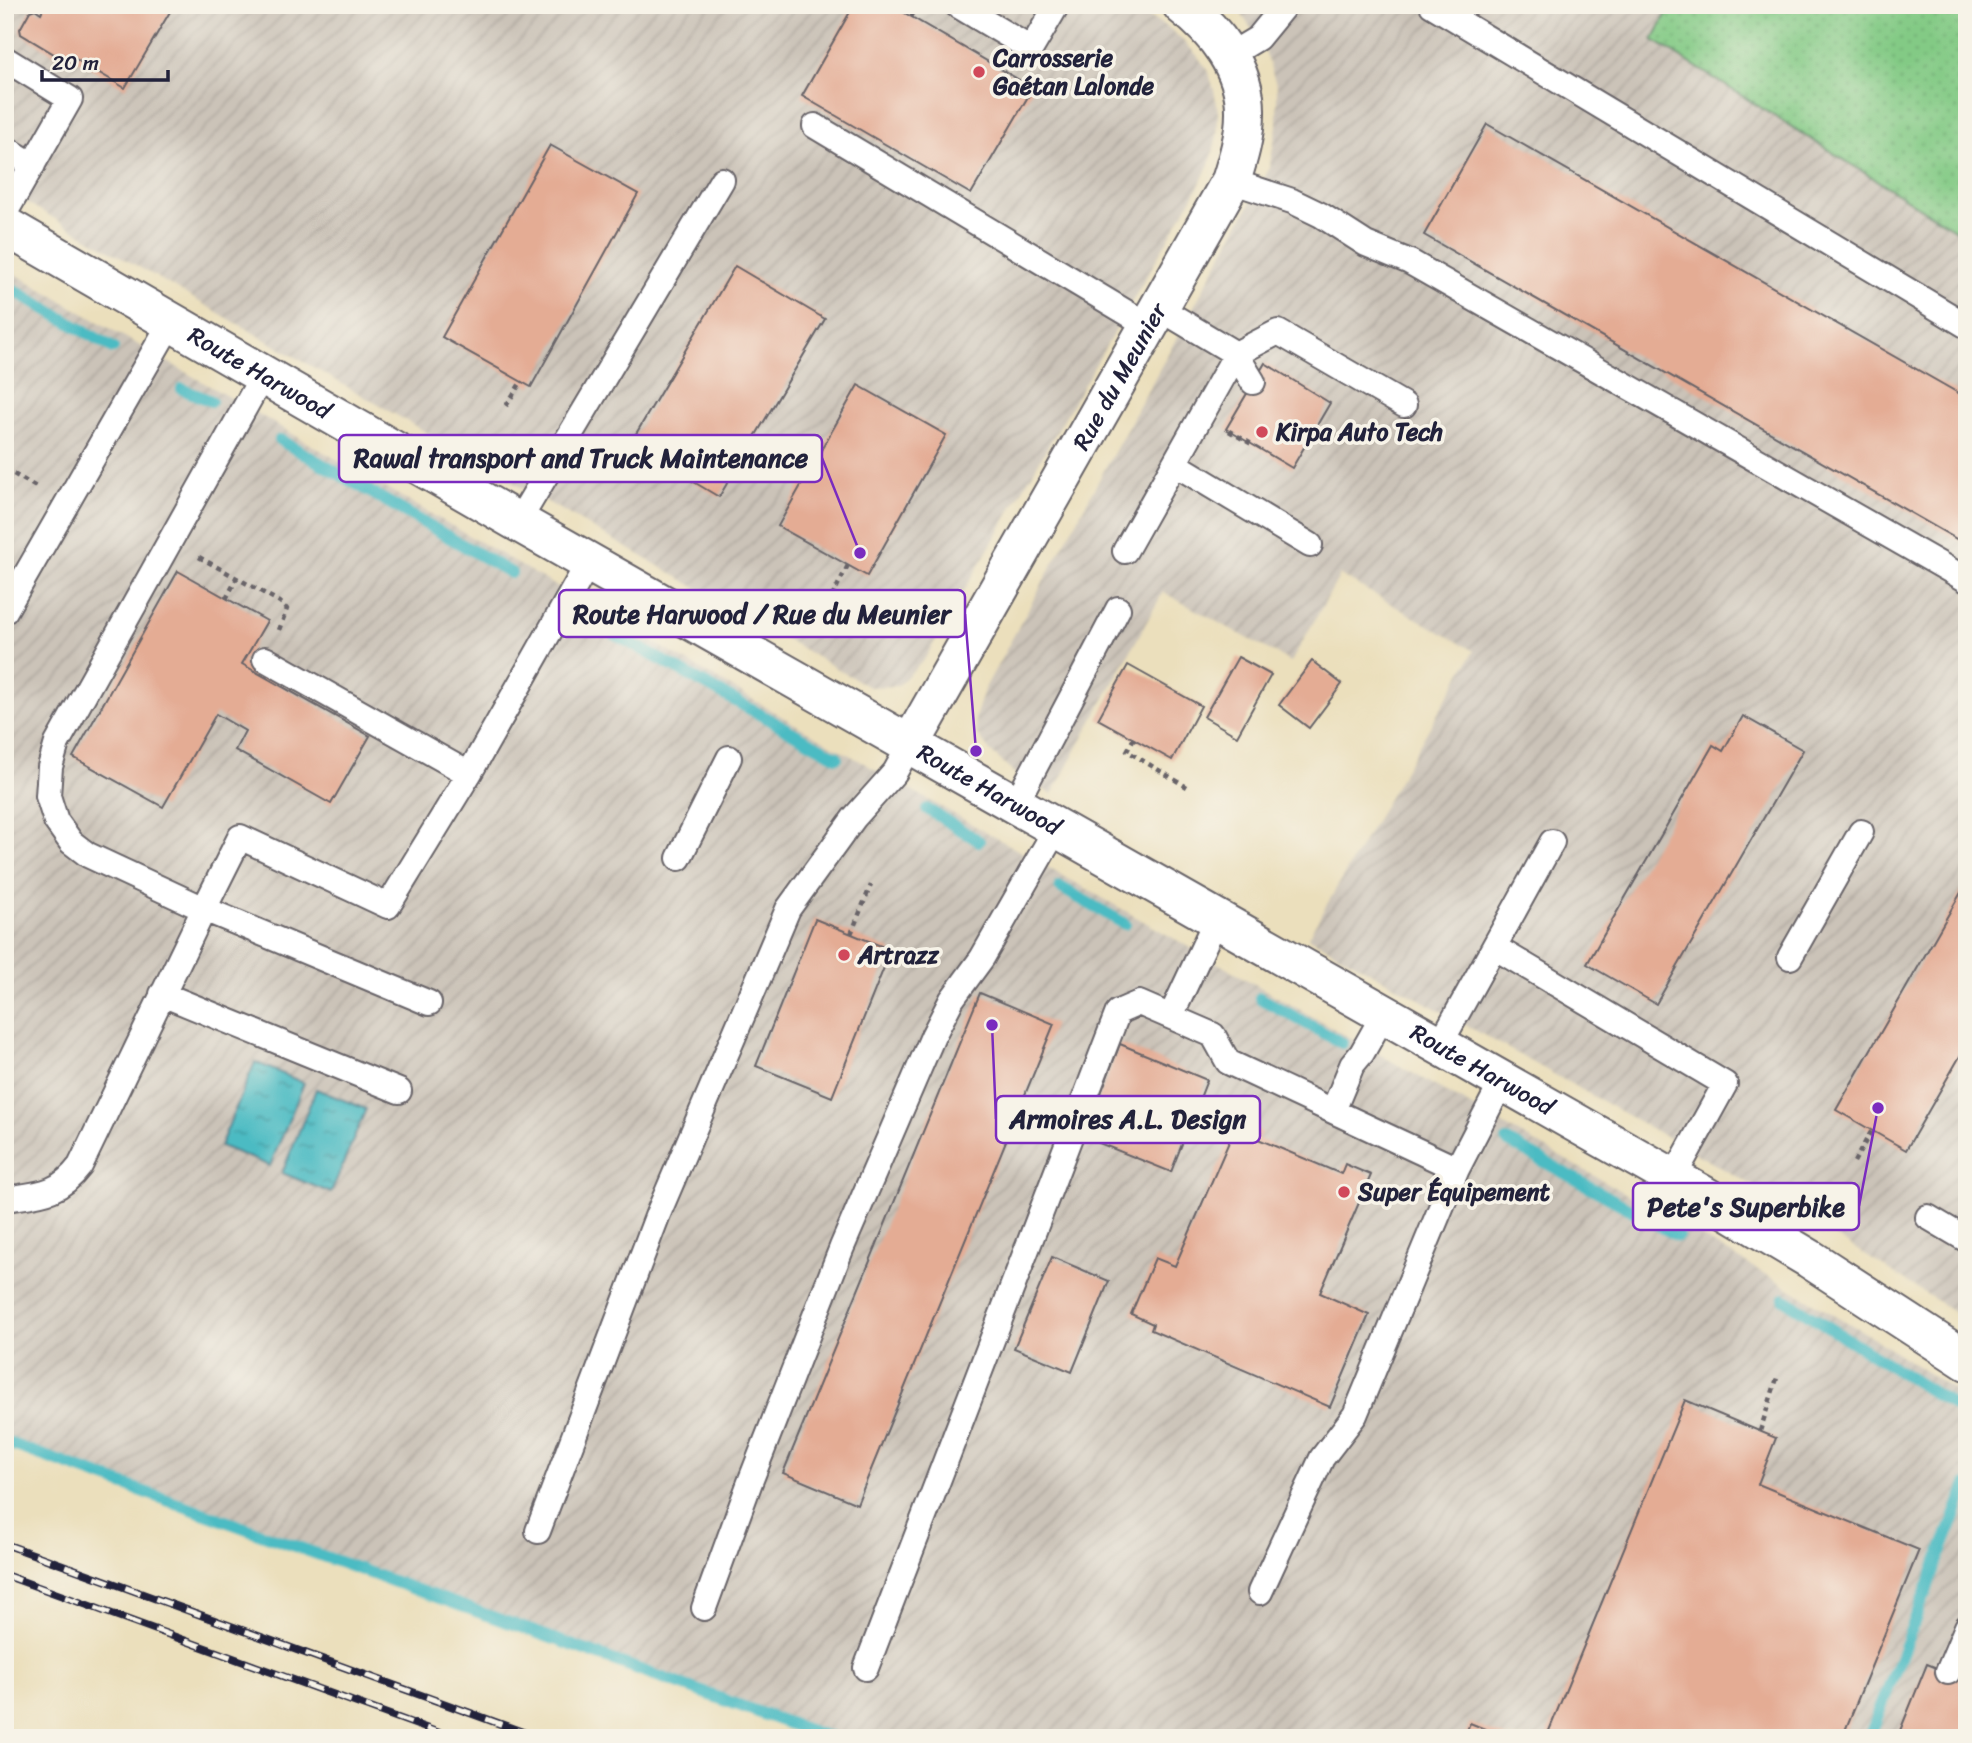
<svg xmlns="http://www.w3.org/2000/svg" width="1972" height="1743" font-family="Sriracha,sans-serif">
  <style>
    .industrial { fill: url(#industrial-furrows) }
    .grass { fill: url(#grass-dots); stroke: #527660; stroke-width: 2 }
    .water { fill: url(#water-ripples); stroke: #376e7f; stroke-width: 2 }
    .lines { fill: none; stroke-linecap: round; stroke-linejoin: round }
    .stream { stroke: #4cbbc3; stroke-width: 12 }
    .building { fill: #e4ac94 }
    .service-casing { stroke: #686468; stroke-width: 28 }
    .minor-casing { stroke: #686468; stroke-width: 42 }
    .secondary-casing { stroke: #686468; stroke-width: 42 }
    .path { stroke: #686468; stroke-width: 4.5; stroke-dasharray: 5 5; stroke-linecap: butt }
    .service { stroke: #fff; stroke-width: 24 }
    .minor { stroke: #fff; stroke-width: 38 }
    .secondary { stroke: #fff; stroke-width: 38 }
    .rail-casing { stroke: #22223b; stroke-width: 8 }
    .rail { stroke: #f7f3e8; stroke-width: 5; stroke-dasharray: 16; stroke-linecap: butt }
    .poi-dot { fill: #d1495b; stroke: #f7f3e8; stroke-width: 2.5 }
    .labels { text-anchor: middle; dominant-baseline: central; stroke-width: 7; stroke-linejoin: round; paint-order: stroke }
    .poi-label { font-size: 24px; font-weight: bold; fill: #22223b; stroke: #f7f3e8; text-anchor: start }
    .street-label { font-size: 24px; fill: #22223b; stroke: #f7f3e8 }
    .leader { fill: none; stroke: #7b2cbf; stroke-width: 2.5 }
    .callout-dot { fill: #7b2cbf; stroke: #f7f3e8; stroke-width: 2.5 }
    .callout { fill: #f7f3e8; stroke: #7b2cbf; stroke-width: 2.5 }
    .callout-label { font-size: 26px; text-anchor: middle; font-weight: bold; fill: #22223b }
  </style>
  <defs>
    <pattern id="industrial-furrows" width="10" height="10" patternUnits="userSpaceOnUse" patternTransform="scale(1.75)"><rect width="10" height="10" fill="#cbc3b8"/><path d="M-1 1l2-2M0 10L10 0M9 11l2-2" fill="none" stroke="#aea79f"/></pattern>
    <pattern id="grass-dots" width="8" height="8" patternUnits="userSpaceOnUse" patternTransform="scale(1.75)"><rect width="8" height="8" fill="#83ca85"/><path d="M2 2h.1M6 6h.1" fill="none" stroke="#71ad74" stroke-width="1.8" stroke-linecap="round"/></pattern>
    <pattern id="water-ripples" width="26" height="14" patternUnits="userSpaceOnUse" patternTransform="scale(1.75)"><rect width="26" height="14" fill="#4cbbc3"/><path d="M2 4q2-2 4 0t4 0M15 11q2-2 4 0t4 0" fill="none" stroke="#3f98a0"/></pattern>
  </defs>
  <rect width="100%" height="100%" fill="#f7f3e8"/>
  <filter id="ink" filterUnits="userSpaceOnUse"><feTurbulence type="fractalNoise" baseFrequency=".0143" numOctaves="2"/><feDisplacementMap in="SourceGraphic" scale="14" xChannelSelector="R" yChannelSelector="G"/><feConvolveMatrix kernelMatrix="1 2 1 2 8 2 1 2 1" color-interpolation-filters="sRGB"/></filter>
  <filter id="wash" filterUnits="userSpaceOnUse"><feTurbulence type="fractalNoise" baseFrequency=".00686" numOctaves="4" result="noise"/><feDisplacementMap in="SourceGraphic" scale="28" xChannelSelector="R" yChannelSelector="G"/><feGaussianBlur stdDeviation="1.57" result="paint"/><feColorMatrix in="noise" values="0 0 0 0 0 0 0 0 0 0 0 0 0 0 0 0 0 1.4 0 .05"/><feComposite in="paint" operator="in"/></filter>
  <g filter="url(#wash)">
    <rect width="100%" height="100%" fill="#ebdfbc"/>
    <!-- industrial -->
    <path class="industrial" d="M5 5H1130L1173 31 1195 53 1208 70 1214 90 1218 112 1217 135 1212 157 1200 184 924 660 897 686 869 687 5 190Z
      M1232 5H1671L1654 40 1967 237V1320L1779 1200 1308 937 1474 651 1340 575 1291 662 1163 592 1052 794 1017 775 990 751 977 734 975 718 984 690 1269 169 1277 126V87L1263 45 1239 11Z
      M5 268 814 735 1676 1222 1874 1338 1967 1399V1738H826L5 1436Z"/>
    <!-- grass -->
    <path class="grass" d="M1671 5H1967V237L1653 40Z"/>
    <!-- water -->
    <path class="water" d="M255 1062 304 1083 270 1166 220 1146Z
      M316 1089 366 1109 331 1193 282 1173Z"/>
    <g class="lines">
      <!-- stream -->
      <path class="stream" d="M5 285 113 348
        M182 389 211 401
        M280 440 511 573
        M614 634 837 757
        M927 809 979 841
        M1060 887 1125 924
        M1260 998 1342 1043
        M1507 1141 1678 1236
        M1784 1299 1967 1414
        M5 1442 830 1738
        M1869 1738 1967 1485"/>
    </g>
    <g id="blocks">
      <!-- building -->
      <path class="building" d="M45 5H174L125 88 72 57 69 63 21 34 20 29 30 11 35 9 41 13Z
        M854 5H891L1033 88 971 194 802 96Z
        M1487 124 1967 398V545L1424 235Z
        M550 145 638 194 531 387 442 337Z
        M735 266 825 319 719 497 630 444Z
        M1265 363 1330 403 1292 468 1226 429Z
        M858 385 946 435 867 576 778 526Z
        M178 571 267 621 242 664 370 736 331 804 235 750 245 731 216 714 163 807 73 757Z
        M1238 657 1271 675 1237 736 1204 717Z
        M1312 661 1342 684 1309 728 1279 705Z
        M1128 665 1201 706 1172 760 1098 719Z
        M1743 716 1803 750 1656 1004 1587 964 1713 745 1723 751Z
        M1967 882V1044L1906 1150 1836 1110Z
        M815 919 891 950 832 1097 756 1066Z
        M980 993 1054 1024 857 1504 783 1473Z
        M1120 1044 1207 1080 1171 1172 1084 1137Z
        M1238 1121 1261 1132 1258 1139 1341 1174 1345 1164 1371 1175 1320 1293 1369 1315 1330 1407 1151 1330 1153 1324 1131 1314 1155 1258 1175 1266Z
        M1052 1257 1109 1281 1072 1372 1014 1348Z
        M1685 1400 1776 1438 1758 1484 1919 1550 1842 1738H1546Z
        M1927 1664 1967 1680V1738H1897Z
        M1470 1723 1507 1738H1464Z"/>
    </g>
  </g>
  <g filter="url(#ink)">
    <use href="#blocks" fill-opacity="0" stroke="#686468" stroke-width="2"/>
    <g class="lines">
      <!-- service casing -->
      <g class="service-casing">
        <path id="service" d="M957 5 1031 49 1057 5
          M1432 5 1967 326
          M1228 56 1258 38 1285 5
          M5 59 70 99 5 213
          M815 126 1149 326
          M5 148 33 165
          M1231 181 1292 201 1321 215 1366 244 1410 262 1967 580
          M263 375 57 743 50 767 48 796 56 821 71 842 88 855 204 909 240 837 388 906 469 774
          M1253 382 1236 354 1278 332 1404 405
          M1175 464 1310 545
          M518 522 722 180
          M1125 551 1236 354 1159 308
          M5 611 171 322
          M265 659 469 774 589 562
          M1015 805 1118 609
          M679 858 729 758
          M1494 947 1552 842
          M1790 957 1861 832
          M162 994 399 1091
          M1384 1014 1362 1053 1352 1065 1333 1111 1457 1169 1502 1082
          M1171 1016 1216 920
          M1439 1046 1494 947 1725 1084 1673 1178
          M5 1199C39 1194 58 1195 80 1166L204 909 429 1003
          M1928 1217 1967 1240
          M538 1531 658 1214 788 909 854 818 895 772 910 745
          M1260 1592 1322 1458 1355 1415 1457 1169
          M704 1608 750 1482 842 1247 933 1036 952 999 982 958 1056 829
          M866 1668 1118 1012 1139 1003 1213 1035 1228 1062 1333 1111
          M1948 1672 1967 1627"/>
      </g>
      <!-- minor casing -->
      <g class="minor-casing">
        <g id="minor">
          <path id="s1" d="M910 745 1231 181C1238 159 1245 136 1245 113 1246 69 1215 30 1182 5"/>
        </g>
      </g>
      <!-- secondary casing -->
      <g class="secondary-casing">
        <g id="secondary">
          <path id="s2" d="M5 226 518 522 1703 1195 1810 1259 1967 1361"/>
        </g>
      </g>
      <!-- path -->
      <path class="path" d="M911 17 918 5
        M506 406 521 382
        M1229 431 1255 446
        M5 469 38 488
        M623 478 640 450
        M199 557 280 602 287 609 279 630
        M832 597 848 565
        M226 599 237 578
        M1134 738 1127 751 1187 787
        M851 934 871 885
        M1249 1126 1254 1110
        M1854 1162 1872 1130
        M1760 1431 1778 1375"/>
      <!-- service -->
      <use href="#service" class="service"/>
      <!-- minor -->
      <use href="#minor" class="minor"/>
      <!-- secondary -->
      <use href="#secondary" class="secondary"/>
      <!-- rail casing -->
      <g class="rail-casing">
        <path id="rail" d="M5 1544 539 1738
          M5 1575 453 1738"/>
      </g>
      <!-- rail -->
      <use href="#rail" class="rail"/>
    </g>
  </g>
  <!-- markers -->
  <g class="poi-dot">
    <circle cx="979" cy="72" r="7"/>
    <circle cx="1262" cy="432" r="7"/>
    <circle cx="844" cy="955" r="7"/>
    <circle cx="1344" cy="1192" r="7"/>
  </g>
  <g class="labels">
    <!-- poi labels -->
    <g class="poi-label">
      <text x="993" y="58">Carrosserie<tspan x="993" dy="28">Gaétan Lalonde</tspan></text>
      <text x="1276" y="432">Kirpa Auto Tech</text>
      <text x="858" y="955">Artrazz</text>
      <text x="1358" y="1192">Super Équipement</text>
    </g>
    <!-- street labels -->
    <g class="street-label">
      <text stroke="none"><textPath href="#s2" startOffset="294">Route Harwood</textPath></text>
      <text stroke="none"><textPath href="#s1" startOffset="424">Rue du Meunier</textPath></text>
      <text stroke="none"><textPath href="#s2" startOffset="1134">Route Harwood</textPath></text>
      <text stroke="none"><textPath href="#s2" startOffset="1701">Route Harwood</textPath></text>
    </g>
  </g>
  <!-- callouts -->
  <path class="leader" d="M860 553L822 458M976 751L965 614M992 1025L996 1119M1878 1108L1859 1206"/>
  <g class="callout-dot">
    <circle cx="860" cy="553" r="7"/>
    <circle cx="976" cy="751" r="7"/>
    <circle cx="992" cy="1025" r="7"/>
    <circle cx="1878" cy="1108" r="7"/>
  </g>
  <g class="callout">
    <rect x="339" y="435" width="483" height="47" rx="7"/>
    <rect x="559" y="590" width="406" height="47" rx="7"/>
    <rect x="996" y="1096" width="264" height="47" rx="7"/>
    <rect x="1633" y="1183" width="226" height="47" rx="7"/>
  </g>
  <g class="callout-label">
    <text x="581" y="467">Rawal transport and Truck Maintenance</text>
    <text x="762" y="623">Route Harwood / Rue du Meunier</text>
    <text x="1128" y="1128">Armoires A.L. Design</text>
    <text x="1746" y="1216">Pete's Superbike</text>
  </g>
  <!-- margin -->
  <rect width="1972" height="1743" fill="none" stroke="#f7f3e8" stroke-width="28"/>
  <!-- scale -->
  <path d="M42 70v10h126v-10" fill="none" stroke="#22223b" stroke-width="3.5"/>
  <text x="52" y="70" font-size="21" fill="#22223b" stroke="#f7f3e8" stroke-width="5" paint-order="stroke">20 m</text>
</svg>
